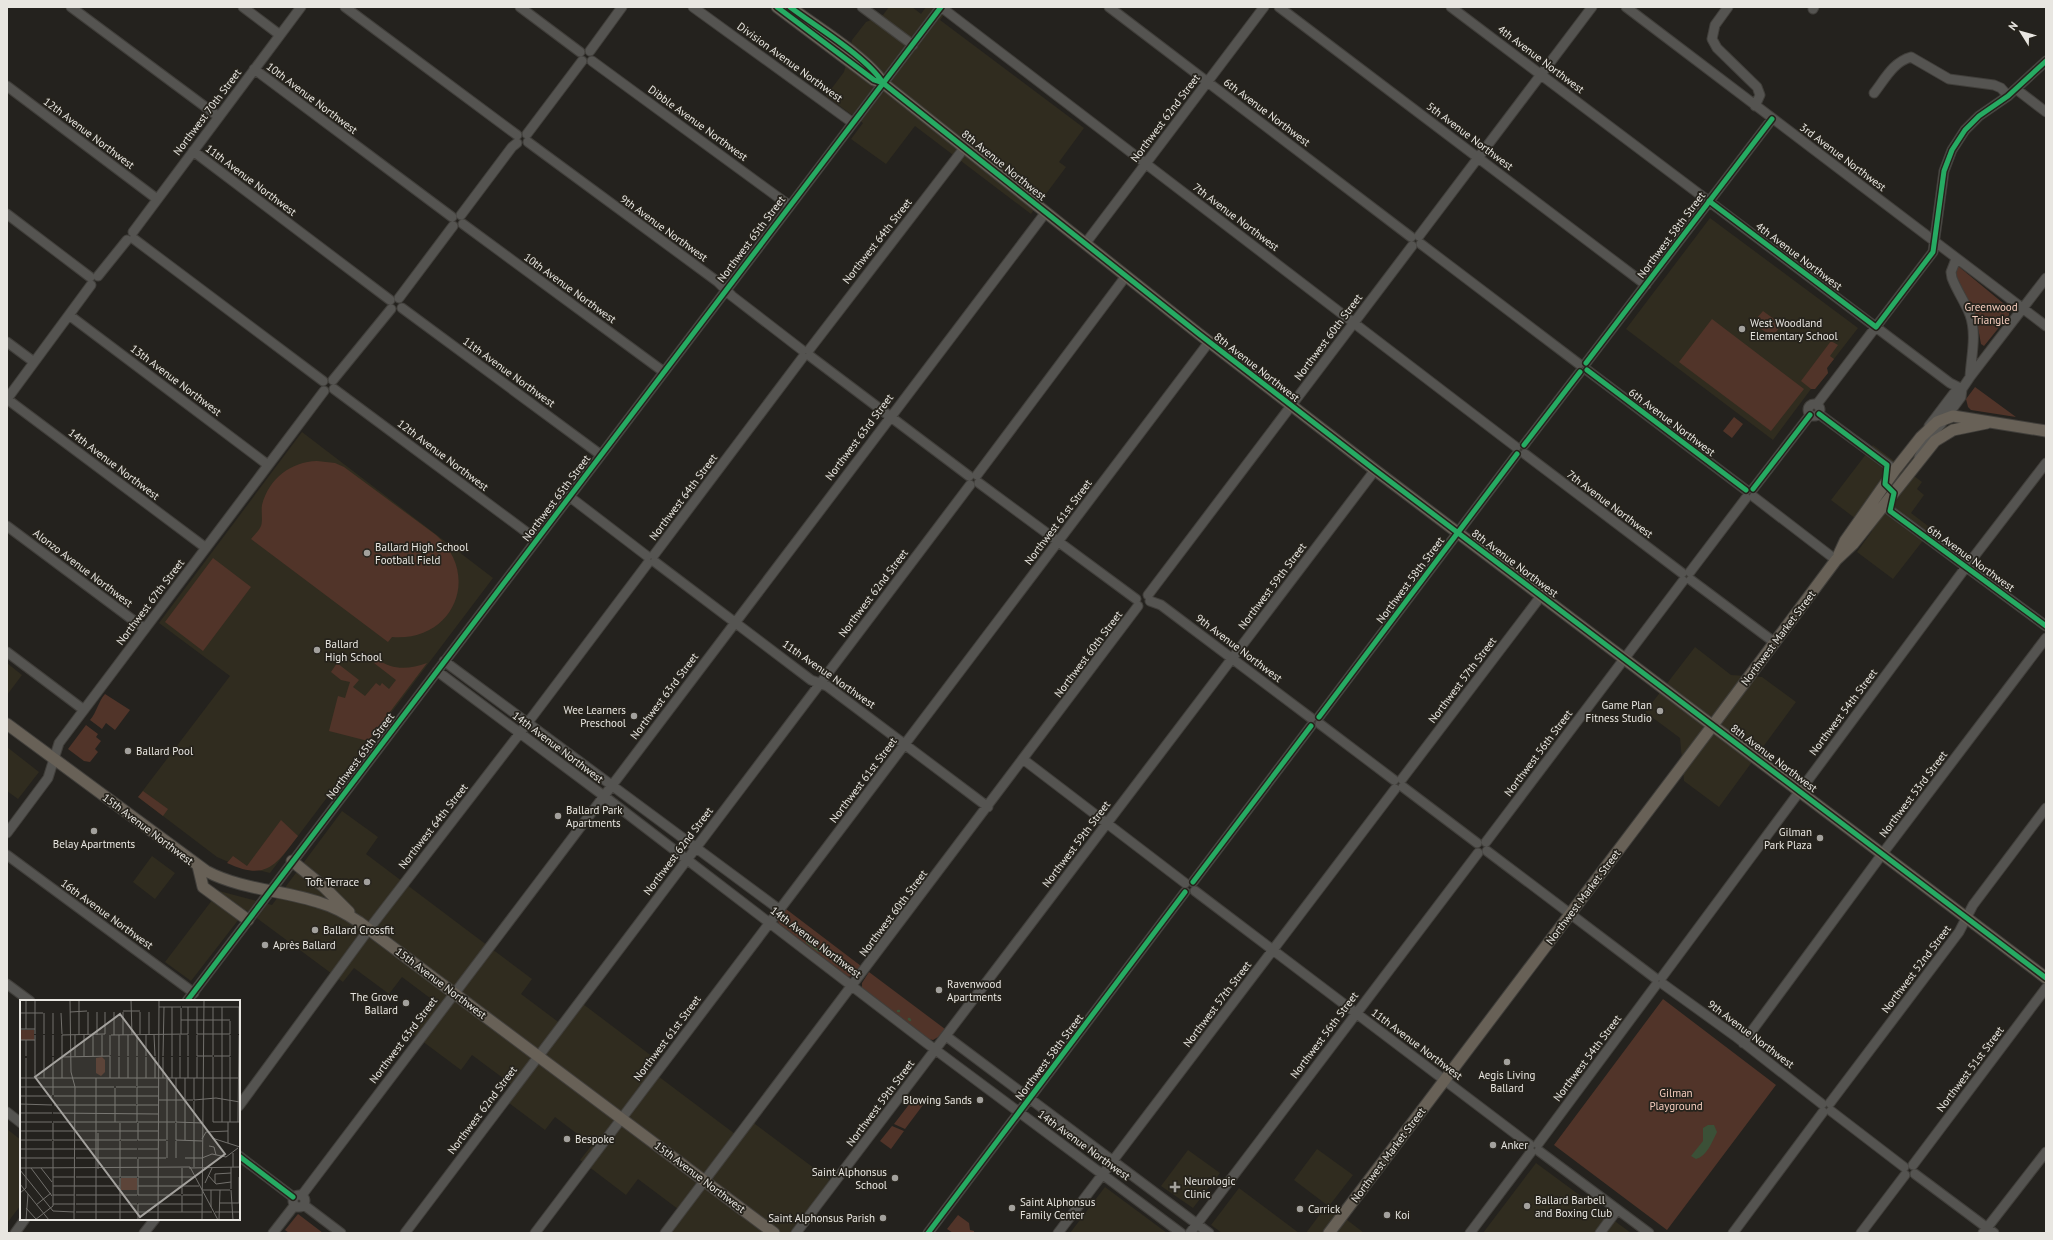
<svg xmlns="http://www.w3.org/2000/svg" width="2053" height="1240" font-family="'PT Sans',sans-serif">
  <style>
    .built { fill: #302c1f }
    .green { fill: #513429 }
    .water { fill: #3b5037 }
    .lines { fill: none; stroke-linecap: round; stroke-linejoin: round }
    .stream { stroke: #3b5037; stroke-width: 2.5 }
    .minor-casing { stroke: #413f3b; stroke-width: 11 }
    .major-casing { stroke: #413f3b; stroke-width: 13 }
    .minor { stroke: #555451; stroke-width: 9 }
    .major { stroke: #686157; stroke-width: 11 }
    .cycleway-casing { stroke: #26231c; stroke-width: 8 }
    .cycleway { stroke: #26ab63; stroke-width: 5 }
    .poi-dot { fill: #a3a19d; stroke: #26231c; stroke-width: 1.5 }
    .labels { text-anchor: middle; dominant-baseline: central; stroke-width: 3.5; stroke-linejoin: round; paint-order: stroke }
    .street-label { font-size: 11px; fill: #e8e6e1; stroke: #26231c }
    .park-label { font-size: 11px; fill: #f7cebf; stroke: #26231c }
    .poi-label { font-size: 11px; fill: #e8e6e1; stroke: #26231c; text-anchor: start }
    .inset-road { fill: none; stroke: #72706c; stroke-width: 1 }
    .view { fill: #a3a19d; fill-opacity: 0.15; stroke: #a3a19d; stroke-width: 2 }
    .inset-edge { fill: none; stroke: #e8e6e1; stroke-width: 2 }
  </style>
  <rect width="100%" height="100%" fill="#24221e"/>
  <!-- built -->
  <path class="built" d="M889 7H912L921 14 926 7H950L940 20 1084 128 1059 162 1066 167 1031 214 915 126 886 164 851 139 863 123 826 96 844 72 852 40 866 22 883 15Z
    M1710 218 1858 328 1827 368 1828 373 1815 389H1811L1773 440 1626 329Z
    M302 432 493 578 270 873 233 864 217 857 138 797 230 676 159 623Z
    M1873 445 1922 482 1917 489 1924 495 1911 513 1932 529 1893 579 1857 552 1872 531 1831 500Z
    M1695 647 1731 675 1762 677 1796 702 1719 807 1684 781 1680 738 1645 712Z
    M7 663 22 675 7 695Z
    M7 747 39 772 18 799 7 791Z
    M342 811 378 837 366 854 532 979 521 994 565 1027 583 1004 657 1060 650 1070 735 1134 747 1118 830 1180 791 1233H661L678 1209 638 1179 626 1195 580 1160 592 1145 555 1117 545 1130 501 1097 511 1084 472 1055 461 1070 410 1032 434 1001 402 977 389 994 354 968 343 982 246 910 191 981 165 962 219 891 272 905Z
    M152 856 175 873 155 899 133 882Z
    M7 1129 21 1140V1205L7 1223Z
    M1317 1149 1353 1175 1329 1206 1364 1233H1306L1327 1205 1294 1180Z
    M1188 1150 1220 1173 1193 1208 1161 1186Z
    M1536 1163 1631 1233H1483Z
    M1105 1187 1167 1233H1070Z
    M1239 1188 1299 1233H1222L1211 1225Z"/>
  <!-- green -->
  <path class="green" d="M1958 266 2009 308V315L1984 346 1981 344C1977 315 1969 303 1954 279L1956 267Z
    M1763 311 1782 325 1776 332 1767 333 1758 327 1757 318Z
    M1712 319 1804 389 1771 431 1679 362Z
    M1831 341 1838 345 1830 356 1834 359 1827 368 1828 373 1815 389H1811L1801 381Z
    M1975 387 2016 417 1971 410 1968 407 1966 399Z
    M1734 417 1743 424 1732 438 1723 431Z
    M317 461 335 463 344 467 436 535C482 576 453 642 392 637L388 642 251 539C254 535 259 531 261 526 263 521 261 511 262 505 269 478 291 462 317 461Z
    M213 558 251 587 203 651 165 622Z
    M377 659C393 671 410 669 427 663L368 741 329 731 338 696 345 698 350 682 341 680 331 672 337 663 359 680 353 687 365 696 376 683 380 686 382 683 389 689 396 680 374 663Z
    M105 694 130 710 115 730 106 723 102 729 90 720C97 712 98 702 105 694Z
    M86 725 98 734 96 737 101 741 95 749 98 752 90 762 84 761 68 749Z
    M143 791 168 809 163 816 138 797Z
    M281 820 298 836C275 866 266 881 227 863L233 856 247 866Z
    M786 909 861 966 853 976 847 977 779 926 778 920Z
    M869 972 945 1029 938 1037 933 1040 928 1039 862 989V983Z
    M1663 999 1776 1085 1667 1230 1554 1145Z
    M914 1098 923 1105 905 1129 894 1124Z
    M892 1126 904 1131 891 1149 880 1141Z
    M298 1214 323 1233H289L285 1230Z
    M958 1215 969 1223 970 1230 974 1231V1233H953L947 1229Z"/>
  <!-- water -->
  <path class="water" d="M1708 1125H1714L1717 1132C1712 1142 1707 1156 1696 1159L1691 1156 1703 1141V1128Z"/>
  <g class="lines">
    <!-- stream -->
    <path class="stream" d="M807 942 819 951
      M898 1011H899
      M909 1019 910 1020"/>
    <!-- minor casing -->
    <g class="minor-casing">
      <path id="minor" d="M71 7 219 117
        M243 7 280 35
        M345 7 517 135
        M520 7 580 52
        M693 7 853 123
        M862 7 913 45
        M941 7 1516 447
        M1109 7 1411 237
        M1279 7 1646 285
        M1451 7 1950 383 1962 389
        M1626 7 2046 326
        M1728 7 1715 25 1712 39 1717 48 1757 87 1760 95 1755 106
        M1813 9 1814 7
        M590 51 622 7
        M592 61 790 206
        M254 69 452 217
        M7 86 157 199
        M2016 89 2046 112
        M1874 93C1885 79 1893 62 1911 57L1949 79 1994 85 2001 88 2008 96
        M527 134 582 61
        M528 142 718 282 732 296 802 350
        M193 151 390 300
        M7 214 90 277
        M461 215 512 147 517 143
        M463 224 664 372
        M133 232 301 7
        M1419 236 1592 7
        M134 239 323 381
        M1085 244 1264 7
        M1421 244 1579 364
        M1956 259 1951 272 1952 278C1957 291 1965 302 1970 315 1977 335 1971 357 1970 377
        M98 276 127 240
        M399 298 453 226
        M402 308 601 455
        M69 315 268 465
        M7 342 34 362
        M809 350 965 147
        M810 356 969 476
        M1586 363 1772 119
        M1587 370 1746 490
        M333 380 391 309
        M334 389 537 540
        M7 399 206 548
        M7 399 91 285
        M1808 410a6 6 0 1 1 12 0a6 6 0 1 1-12 0Z
        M1817 404 1933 252 1944 171 1952 150 1965 130 1979 116 2008 96 2046 61
        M1819 414 1895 470
        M1929 426 1954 393 1962 389
        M1524 445 1580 372
        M1525 454 1682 573
        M1919 457 1926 441 1941 424 1961 397 1962 389 1970 377 2046 278
        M977 475 1126 276
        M979 483 1136 599
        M1753 489 1810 415
        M570 497 647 556
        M1754 497 1836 560
        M1884 506 2046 626
        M7 526 145 629
        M654 555 803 357
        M655 562 811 680 827 686 988 807
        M1690 572 1746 498
        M1691 580 1774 642
        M1148 595 1412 246
        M1150 601 1161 605 1311 718
        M7 652 84 710
        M444 661 780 910
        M437 671 604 796 925 1042 1181 1233
        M1319 717 1517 454
        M1320 724 1394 780
        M1024 760 1185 883
        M1402 779 1541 596
        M1403 787 1477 843
        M7 833 48 778 59 743 324 391
        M1486 842 1683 581
        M1487 851 1655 978
        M7 855 194 993
        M1193 882 1311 726
        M1195 891 1530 1145
        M1662 977 1966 567 2046 463
        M7 984 30 1001
        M1663 984 1735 1036 1822 1104
        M187 1001 941 7
        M946 1036 1209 1233
        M1743 1043 1883 853 2046 638
        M1830 1103 1959 932 1973 905 2046 808
        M239 1106 369 929 520 733 648 563
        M1831 1111 1904 1167
        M7 1112 21 1123
        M1538 1144 1656 985
        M1539 1151 1649 1233
        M239 1156 293 1197
        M1913 1165 2046 988
        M1915 1174 1994 1233
        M293 1201a6 6 0 1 1 12 0a6 6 0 1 1-12 0Z
        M302 1195 1046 212
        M304 1205 341 1233
        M15 1233 25 1219
        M144 1233 155 1219
        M273 1233 294 1206
        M405 1233 970 485
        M535 1233 1209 342
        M665 1233 1138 606
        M796 1233 1375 470
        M928 1233 1185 892
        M1058 1233 1395 789
        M1190 1233 1478 853
        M1470 1233 1531 1152
        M1600 1233 1617 1210
        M1733 1233 1823 1112
        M1861 1233 1905 1175
        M1983 1233 2046 1152"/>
    </g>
    <!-- major casing -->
    <g class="major-casing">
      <path id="major" d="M777 7 874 80 879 82
        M790 7C815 26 868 58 883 83L1199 334 1375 470 2046 978
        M1839 554 1845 541 1895 470 1921 437 1937 422 1953 416 2046 431
        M7 724 206 871C242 890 283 890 321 903 335 907 347 914 359 922L774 1233
        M292 861 324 887 349 912
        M198 866 203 887 248 920
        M1329 1233 1713 725 1836 560 1853 544 1935 441 1953 430 1987 423"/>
    </g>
    <!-- minor -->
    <use href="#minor" class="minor"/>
    <!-- major -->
    <use href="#major" class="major"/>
    <!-- cycleway casing -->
    <g class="cycleway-casing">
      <path id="cycleway" d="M777 7 874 80 883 83
        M790 7C815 26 868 58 883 83L1199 334 1375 470 2046 978
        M1709 201 1876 327 1933 252 1944 171 1952 150 1965 130 1979 116 2008 96 2046 61
        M1586 363 1772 119
        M1587 370 1746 490
        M1819 414 1887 465 1885 484 1894 493 1890 511 2046 626
        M1524 445 1580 372
        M1753 489 1810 415
        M1319 717 1517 454
        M1193 882 1311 726
        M187 1001 941 7
        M239 1156 293 1197
        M928 1233 1185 892"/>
    </g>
    <!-- cycleway -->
    <use href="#cycleway" class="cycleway"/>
  </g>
  <!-- markers -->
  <g class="poi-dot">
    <circle cx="1742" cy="329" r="4"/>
    <circle cx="367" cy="553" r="4"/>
    <circle cx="317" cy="650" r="4"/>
    <circle cx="1660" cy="711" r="4"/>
    <circle cx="634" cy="716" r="4"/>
    <circle cx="128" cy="751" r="4"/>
    <circle cx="558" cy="816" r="4"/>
    <circle cx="94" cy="831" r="4"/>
    <circle cx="1820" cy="838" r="4"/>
    <circle cx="367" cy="882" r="4"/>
    <circle cx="315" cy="930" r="4"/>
    <circle cx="265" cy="945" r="4"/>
    <circle cx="939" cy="990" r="4"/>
    <circle cx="406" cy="1003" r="4"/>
    <circle cx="1507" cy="1062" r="4"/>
    <circle cx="980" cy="1100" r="4"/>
    <circle cx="567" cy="1139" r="4"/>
    <circle cx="1493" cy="1145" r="4"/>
    <circle cx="895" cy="1178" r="4"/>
    <path d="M1173 1181h4v4h4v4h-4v4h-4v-4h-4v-4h4z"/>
    <circle cx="1527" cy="1206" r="4"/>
    <circle cx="1012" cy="1208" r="4"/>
    <circle cx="1300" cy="1209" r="4"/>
    <circle cx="1387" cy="1215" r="4"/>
    <circle cx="883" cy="1218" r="4"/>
  </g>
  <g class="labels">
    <!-- street labels -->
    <g class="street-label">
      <text transform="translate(1541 59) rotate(37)">4th Avenue Northwest</text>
      <text transform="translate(790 62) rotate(36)">Division Avenue Northwest</text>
      <text transform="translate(312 98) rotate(37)">10th Avenue Northwest</text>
      <text transform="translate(207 112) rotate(-53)">Northwest 70th Street</text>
      <text transform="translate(1267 112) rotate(37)">6th Avenue Northwest</text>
      <text transform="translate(1165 118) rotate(-53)">Northwest 62nd Street</text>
      <text transform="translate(698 123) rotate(36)">Dibble Avenue Northwest</text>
      <text transform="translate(89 133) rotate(37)">12th Avenue Northwest</text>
      <text transform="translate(1470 136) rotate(37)">5th Avenue Northwest</text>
      <text transform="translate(1843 157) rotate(37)">3rd Avenue Northwest</text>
      <text transform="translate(1004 165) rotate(39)">8th Avenue Northwest</text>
      <text transform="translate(251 180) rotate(37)">11th Avenue Northwest</text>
      <text transform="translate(1236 217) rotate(37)">7th Avenue Northwest</text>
      <text transform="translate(664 228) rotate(36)">9th Avenue Northwest</text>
      <text transform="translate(1671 235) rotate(-53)">Northwest 58th Street</text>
      <text transform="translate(751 239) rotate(-53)">Northwest 65th Street</text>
      <text transform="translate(877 241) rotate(-52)">Northwest 64th Street</text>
      <text transform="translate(1799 256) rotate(37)">4th Avenue Northwest</text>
      <text transform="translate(570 288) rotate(36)">10th Avenue Northwest</text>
      <text transform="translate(1328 337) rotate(-53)">Northwest 60th Street</text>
      <text transform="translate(1257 367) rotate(38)">8th Avenue Northwest</text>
      <text transform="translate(509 372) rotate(36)">11th Avenue Northwest</text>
      <text transform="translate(176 380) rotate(37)">13th Avenue Northwest</text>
      <text transform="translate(1672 422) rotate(37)">6th Avenue Northwest</text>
      <text transform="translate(859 437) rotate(-53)">Northwest 63rd Street</text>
      <text transform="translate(443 455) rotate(37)">12th Avenue Northwest</text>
      <text transform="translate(114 464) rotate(37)">14th Avenue Northwest</text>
      <text transform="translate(683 497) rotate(-53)">Northwest 64th Street</text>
      <text transform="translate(556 498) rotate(-53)">Northwest 65th Street</text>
      <text transform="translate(1610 504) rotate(37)">7th Avenue Northwest</text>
      <text transform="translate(1058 522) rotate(-53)">Northwest 61st Street</text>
      <text transform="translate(1971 558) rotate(36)">6th Avenue Northwest</text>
      <text transform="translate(1515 563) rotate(37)">8th Avenue Northwest</text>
      <text transform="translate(83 568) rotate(37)">Alonzo Avenue Northwest</text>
      <text transform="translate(1410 580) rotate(-53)">Northwest 58th Street</text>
      <text transform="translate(1272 586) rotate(-53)">Northwest 59th Street</text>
      <text transform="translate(873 593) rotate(-53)">Northwest 62nd Street</text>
      <text transform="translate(150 602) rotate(-53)">Northwest 67th Street</text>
      <text transform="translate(1778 638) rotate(-53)">Northwest Market Street</text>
      <text transform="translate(1239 648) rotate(37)">9th Avenue Northwest</text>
      <text transform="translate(1088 654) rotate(-53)">Northwest 60th Street</text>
      <text transform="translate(829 674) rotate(35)">11th Avenue Northwest</text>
      <text transform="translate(1462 680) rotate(-53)">Northwest 57th Street</text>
      <text transform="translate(664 696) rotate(-53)">Northwest 63rd Street</text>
      <text transform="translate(1843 712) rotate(-53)">Northwest 54th Street</text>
      <text transform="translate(558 747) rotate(37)">14th Avenue Northwest</text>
      <text transform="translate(1538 753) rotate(-53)">Northwest 56th Street</text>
      <text transform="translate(360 756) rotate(-53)">Northwest 65th Street</text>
      <text transform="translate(1774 758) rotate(37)">8th Avenue Northwest</text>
      <text transform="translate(863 780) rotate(-53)">Northwest 61st Street</text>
      <text transform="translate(1913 794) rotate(-53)">Northwest 53rd Street</text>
      <text transform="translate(433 826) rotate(-52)">Northwest 64th Street</text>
      <text transform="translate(148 829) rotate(37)">15th Avenue Northwest</text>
      <text transform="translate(1076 844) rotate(-53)">Northwest 59th Street</text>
      <text transform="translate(678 851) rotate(-53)">Northwest 62nd Street</text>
      <text transform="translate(1583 897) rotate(-53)">Northwest Market Street</text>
      <text transform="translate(893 913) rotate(-53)">Northwest 60th Street</text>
      <text transform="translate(107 914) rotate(36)">16th Avenue Northwest</text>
      <text transform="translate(816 942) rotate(37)">14th Avenue Northwest</text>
      <text transform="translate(1916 969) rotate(-53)">Northwest 52nd Street</text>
      <text transform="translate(441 983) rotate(37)">15th Avenue Northwest</text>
      <text transform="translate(1217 1004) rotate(-53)">Northwest 57th Street</text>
      <text transform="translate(1751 1034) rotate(37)">9th Avenue Northwest</text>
      <text transform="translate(1324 1035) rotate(-53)">Northwest 56th Street</text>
      <text transform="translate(667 1038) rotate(-53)">Northwest 61st Street</text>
      <text transform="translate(403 1040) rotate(-53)">Northwest 63rd Street</text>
      <text transform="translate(1417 1044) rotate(37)">11th Avenue Northwest</text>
      <text transform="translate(1049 1057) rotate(-53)">Northwest 58th Street</text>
      <text transform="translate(1587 1058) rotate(-53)">Northwest 54th Street</text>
      <text transform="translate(1970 1069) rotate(-53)">Northwest 51st Street</text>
      <text transform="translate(880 1103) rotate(-53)">Northwest 59th Street</text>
      <text transform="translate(482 1110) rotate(-53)">Northwest 62nd Street</text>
      <text transform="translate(1084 1145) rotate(36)">14th Avenue Northwest</text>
      <text transform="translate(1388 1155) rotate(-53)">Northwest Market Street</text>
      <text transform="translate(700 1177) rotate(37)">15th Avenue Northwest</text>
    </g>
    <!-- park labels -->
    <g class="park-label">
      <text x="1991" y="307">Greenwood<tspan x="1991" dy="13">Triangle</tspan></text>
      <text x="1676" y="1093">Gilman<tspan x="1676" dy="13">Playground</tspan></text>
    </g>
    <!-- poi labels -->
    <g class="poi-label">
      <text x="1750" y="323">West Woodland<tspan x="1750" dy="13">Elementary School</tspan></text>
      <text x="375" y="547">Ballard High School<tspan x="375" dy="13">Football Field</tspan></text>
      <text x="325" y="644">Ballard<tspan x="325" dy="13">High School</tspan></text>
      <text x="1652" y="705" text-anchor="end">Game Plan<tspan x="1652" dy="13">Fitness Studio</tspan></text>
      <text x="626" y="710" text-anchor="end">Wee Learners<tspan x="626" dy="13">Preschool</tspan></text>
      <text x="136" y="751">Ballard Pool</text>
      <text x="566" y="810">Ballard Park<tspan x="566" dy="13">Apartments</tspan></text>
      <text x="1812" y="832" text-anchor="end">Gilman<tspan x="1812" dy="13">Park Plaza</tspan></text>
      <text x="94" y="844" text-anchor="middle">Belay Apartments</text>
      <text x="359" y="882" text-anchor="end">Toft Terrace</text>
      <text x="323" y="930">Ballard Crossfit</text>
      <text x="273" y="945">Après Ballard</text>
      <text x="947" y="984">Ravenwood<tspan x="947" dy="13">Apartments</tspan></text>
      <text x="398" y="997" text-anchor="end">The Grove<tspan x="398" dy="13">Ballard</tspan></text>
      <text x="1507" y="1075" text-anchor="middle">Aegis Living<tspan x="1507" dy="13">Ballard</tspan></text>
      <text x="972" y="1100" text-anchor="end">Blowing Sands</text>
      <text x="575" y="1139">Bespoke</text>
      <text x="1501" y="1145">Anker</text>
      <text x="887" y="1172" text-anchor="end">Saint Alphonsus<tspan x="887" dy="13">School</tspan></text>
      <text x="1184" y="1181">Neurologic<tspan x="1184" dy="13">Clinic</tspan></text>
      <text x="1535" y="1200">Ballard Barbell<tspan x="1535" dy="13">and Boxing Club</tspan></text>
      <text x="1020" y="1202">Saint Alphonsus<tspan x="1020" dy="13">Family Center</tspan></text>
      <text x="1308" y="1209">Carrick</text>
      <text x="1395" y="1215">Koi</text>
      <text x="875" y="1218" text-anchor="end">Saint Alphonsus Parish</text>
    </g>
  </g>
  <!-- overview -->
  <g transform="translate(20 1000)">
    <rect width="220" height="220" fill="#24221e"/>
    <path d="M0 30H14V40H0ZM82 57 85 60V72L81 76 76 73V58ZM101 178H117V190H101Z" fill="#513429"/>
    <path class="inset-road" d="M6 0V29M15 0V34M50 0 51 72 55 87 54 220M59 0V35M111 0 112 35M139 7H161M162 7H220M161 8V34M103 11H120M50 12 67 11M68 12V35M85 12V34M94 12V35M103 12V35M120 12V34M129 12V34M0 13H23M24 13V34M33 13V34M41 13 42 34M161 20H210M0 29H15M168 34V7M177 34H210M177 34V7M210 34V21M219 34V7M24 35V57M33 35V56M42 35 85 34M42 35V56M55 35V56M64 35V56M73 35V56M77 35V12M90 35V55M91 35 168 34M108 35V56M117 35V56M126 35V56M134 35 135 56M0 40H15M193 55V7M6 56V40M82 56V35M90 56V78M99 56V35M143 56 144 7M152 56V7M160 56V35M168 56V35M177 56V35M177 56H193M194 56H210M210 56V35M24 57V78M33 57V95M42 57 90 56M42 57V78M99 57V78M108 57V78M126 57V78M135 57V78M143 57V78M152 57V78M160 57V78M168 57V78M177 57V78M193 57V122H220M0 78H220M15 78V35M117 86V57M0 87H94M96 87H116M117 87H139M95 88V122M0 96H32M34 96H139M139 100H173M174 100 196 98 220 102M174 100V78M174 101V167M0 104 32 105M117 104V87M34 105H116M117 105H139M117 105V122M0 113H32M33 113 138 114M0 122H32M33 122H117M118 122H155M156 122V78M156 122 183 123M202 122V7M208 122V143M210 122V57M218 122 219 35M33 123V140M118 123V140M0 131H138M78 133V169M192 138 220 147M182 139 186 132 208 131M0 140H32M33 140H100M100 140V123M101 140H117M118 140H146M147 140V78M156 140 182 141M156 140V123M165 140V78M189 146 194 147 196 155M0 149H117M118 149H138M0 158H55M56 158H117M118 158H146M147 158V141M156 158V141M165 158H182L192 154 206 157 218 148M213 167V153M0 168 170 167 198 220M11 168 32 196M21 168 32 182M162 168V194M169 168 220 167M0 170 33 211M188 175 196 184 211 182M33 177H55M56 177H100M100 177V141M101 177H117M118 177H174M118 177V159M100 178V220M185 183 192 168M195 183V174L211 173M0 184 29 220M33 186H100M118 186H179M211 189V167M183 190H210M191 190V207M211 190 213 220M0 193 6 188V58M33 195H54M56 195H117M118 195H161M118 195V178M162 195V212M163 195H182M199 203H219M219 203V177M33 204H55M56 204H117M118 204H182M118 204V220M16 205 31 193M6 208 16 219M33 211 54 212M56 212H192M195 212H220M6 220 8 194M15 220 33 206V141M33 220H54M57 220H76M76 220V78M138 220 139 0M182 220 184 0M199 220 200 190"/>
    <path class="view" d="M100 14 205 154 120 217 15 77Z"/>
    <rect width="220" height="220" class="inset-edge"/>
  </g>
  <!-- border -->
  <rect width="2053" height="1240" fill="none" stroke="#e8e6e1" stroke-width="16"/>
  <!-- north arrow -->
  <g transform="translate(2021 32) rotate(307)" stroke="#26231c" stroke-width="3" paint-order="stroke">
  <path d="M0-3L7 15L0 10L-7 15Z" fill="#e8e6e1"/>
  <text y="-6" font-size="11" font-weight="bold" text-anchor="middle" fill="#e8e6e1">N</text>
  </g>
</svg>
